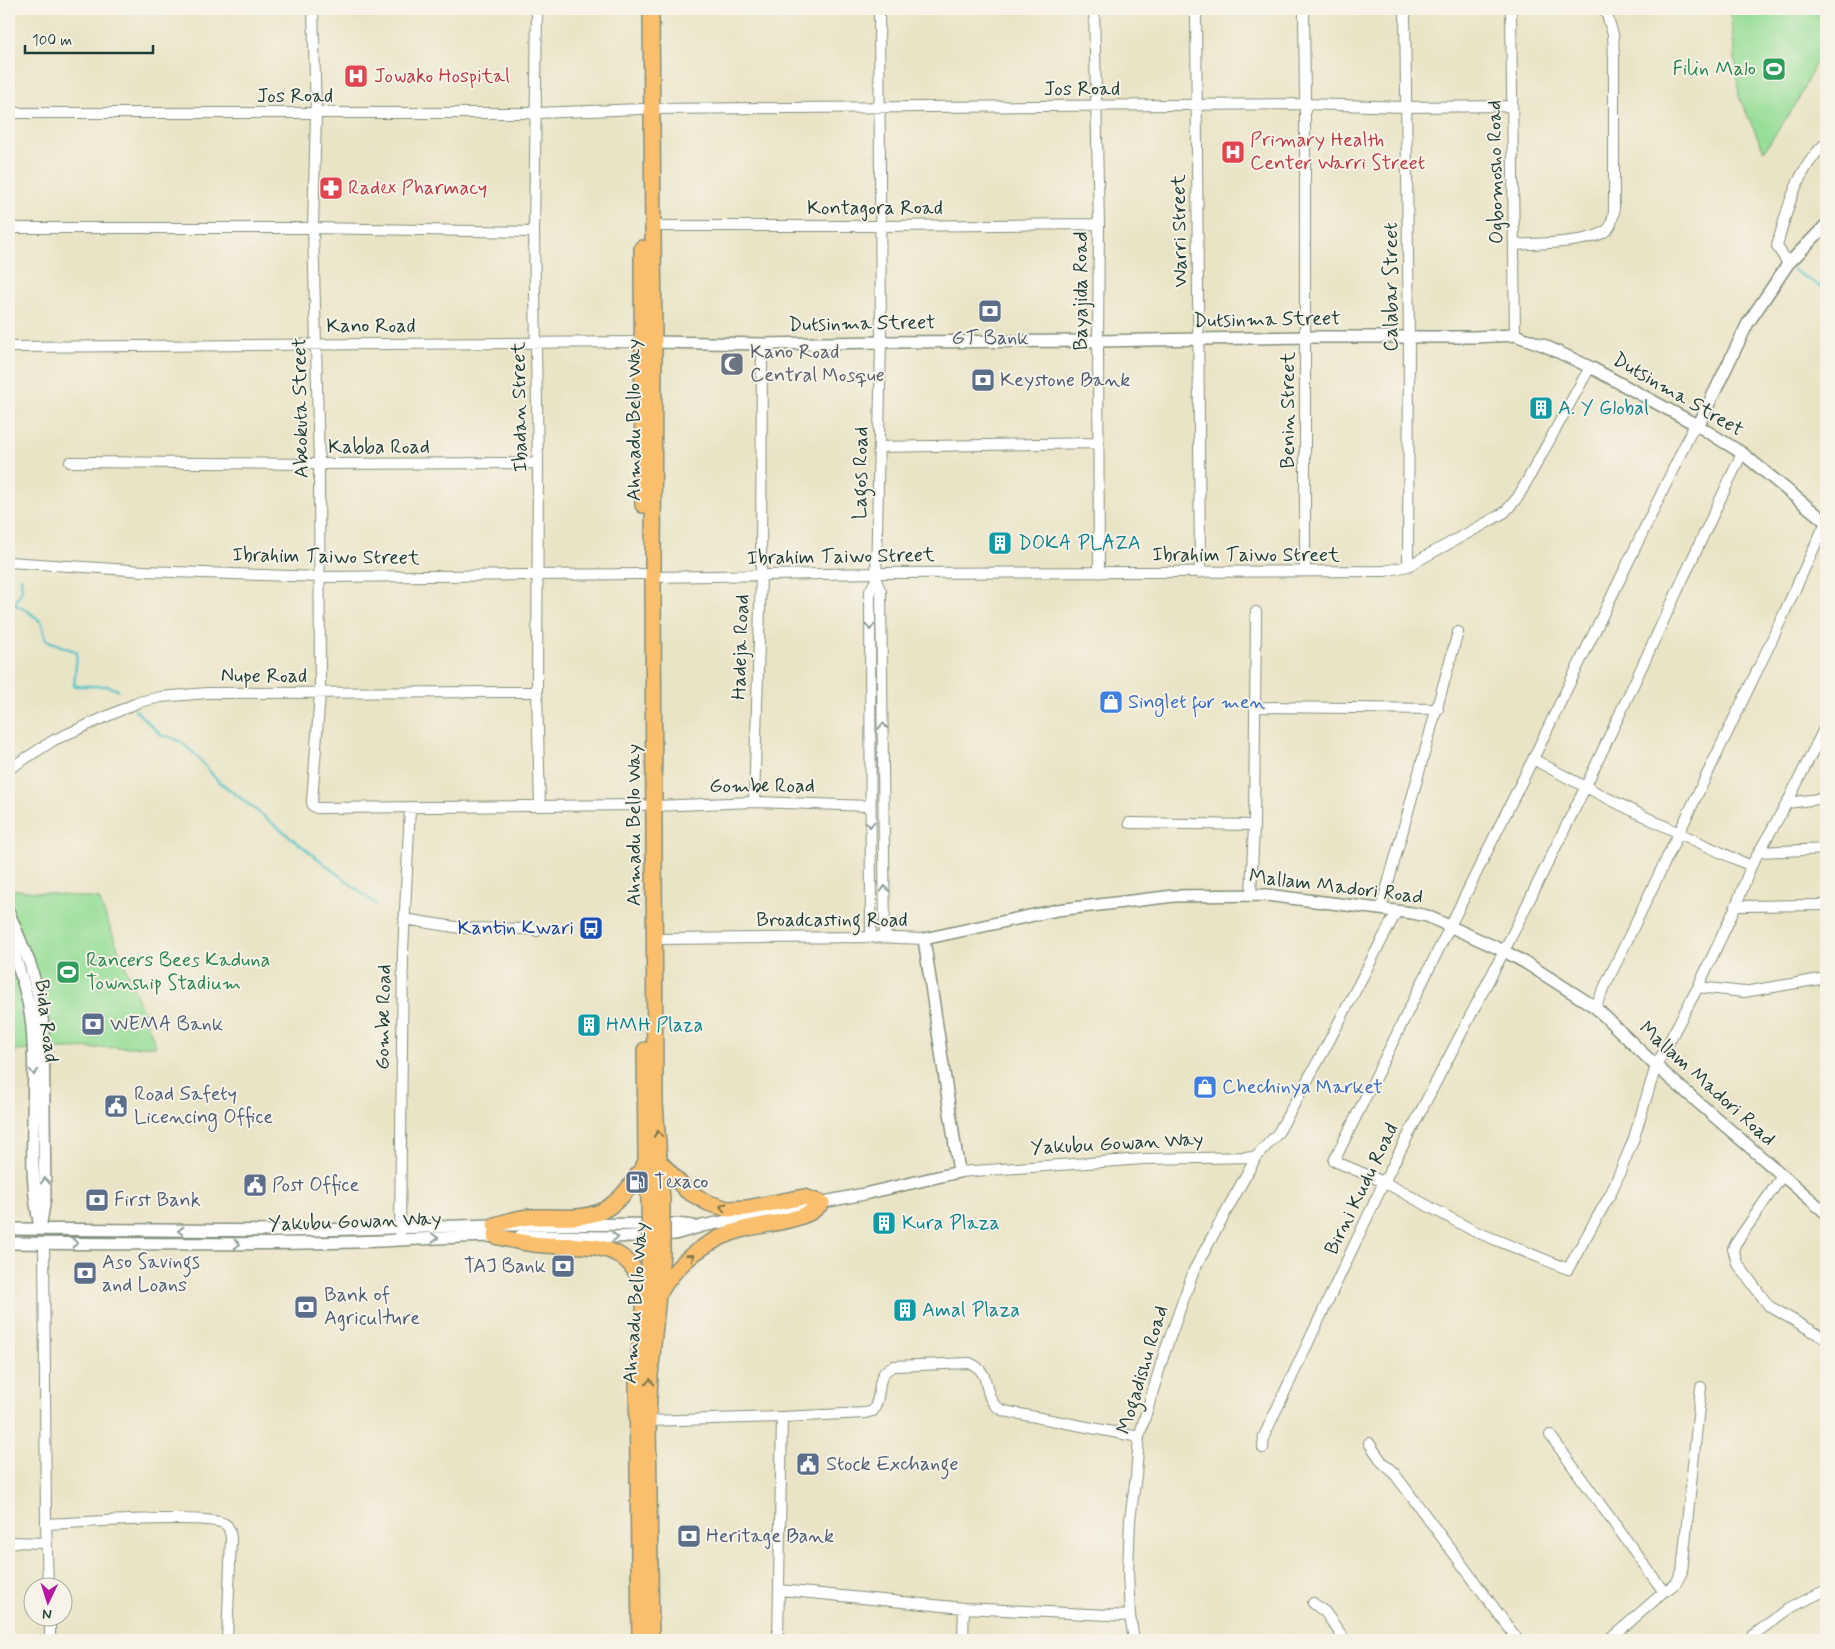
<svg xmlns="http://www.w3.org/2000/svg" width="1835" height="1649" font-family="Mynerve,sans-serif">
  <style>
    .green { fill: #97de98; stroke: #5b8e66 }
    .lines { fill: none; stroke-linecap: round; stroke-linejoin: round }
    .stream { stroke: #53c2c8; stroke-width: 2.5 }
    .minor-casing { stroke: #84907d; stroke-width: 12 }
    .tertiary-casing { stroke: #84907d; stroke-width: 14 }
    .primary-casing { stroke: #84907d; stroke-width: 18 }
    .minor { stroke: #fff; stroke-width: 10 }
    .tertiary { stroke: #fff; stroke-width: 11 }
    .primary { stroke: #f9bf6d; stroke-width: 15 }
    .primary-bridge-casing { stroke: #84907d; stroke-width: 18; stroke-linecap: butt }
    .primary-bridge { stroke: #f9bf6d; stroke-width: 15 }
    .oneway { stroke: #8f9e9a }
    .oneway2 { stroke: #81784e }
    .labels { text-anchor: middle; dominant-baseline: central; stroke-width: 4; stroke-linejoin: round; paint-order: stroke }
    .leisure-label { font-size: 20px; fill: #27864d; stroke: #f7f3e8; text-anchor: end }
    .health-label { font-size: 20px; fill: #be3a42; stroke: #f7f3e8; text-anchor: start }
    .street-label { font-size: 20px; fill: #1f3d34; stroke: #f7f3e8 }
    .service-label { font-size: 20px; fill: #4e5e75; stroke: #f7f3e8; text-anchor: start }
    .worship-label { font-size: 20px; fill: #5b616d; stroke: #f7f3e8; text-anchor: start }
    .culture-label { font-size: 20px; fill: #0d838f; stroke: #f7f3e8; text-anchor: start }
    .shop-label { font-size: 20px; fill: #366cbe; stroke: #f7f3e8; text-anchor: start }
    .transit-label { font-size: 20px; fill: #164399; stroke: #f7f3e8; text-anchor: end }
  </style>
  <rect width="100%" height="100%" fill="#f7f3e8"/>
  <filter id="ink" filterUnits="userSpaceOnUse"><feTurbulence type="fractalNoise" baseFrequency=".02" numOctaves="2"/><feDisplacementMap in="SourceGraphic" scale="10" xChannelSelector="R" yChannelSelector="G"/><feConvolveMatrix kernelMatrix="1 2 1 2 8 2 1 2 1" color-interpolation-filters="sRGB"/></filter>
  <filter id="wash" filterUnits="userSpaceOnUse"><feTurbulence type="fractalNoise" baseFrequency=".0096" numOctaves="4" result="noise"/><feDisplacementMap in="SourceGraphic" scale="20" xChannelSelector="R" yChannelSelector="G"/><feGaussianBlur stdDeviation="1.12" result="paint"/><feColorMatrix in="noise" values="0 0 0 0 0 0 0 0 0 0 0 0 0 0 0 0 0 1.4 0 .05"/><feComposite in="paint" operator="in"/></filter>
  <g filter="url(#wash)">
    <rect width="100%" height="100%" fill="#eae4c6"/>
    <!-- green -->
    <path class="green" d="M1730 9H1826V40L1798 101 1764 151 1739 97Z
      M9 889 99 899 156 1046 9 1051Z"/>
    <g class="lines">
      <!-- stream -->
      <path class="stream" d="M1793 270 1826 290
        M21 578 22 590 14 604 28 611 42 623 46 640 77 652 74 686H107L118 690
        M135 710 162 736C182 734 204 765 216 779L376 904"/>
    </g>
  </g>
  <g filter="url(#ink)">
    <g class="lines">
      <!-- minor casing -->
      <g class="minor-casing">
        <path id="minor" d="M313 9 316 114 313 228 319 464 320 693 312 802 313 806 317 808 644 805
          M537 9 534 232 538 463 537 692 540 806
          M1094 9 1099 224 1098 341 1099 573
          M1196 9 1200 573
          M1304 9 1305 104V571
          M1405 9 1409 338 1408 566
          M1511 9 1515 335
          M651 109 1305 104 1407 107 1512 106
          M9 113H536L642 109
          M652 226H880L1099 224
          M9 228H313L534 232
          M1515 245C1536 243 1593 244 1608 229 1612 225 1613 217 1614 211V60L1613 34 1605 9
          M1788 264 1777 246C1787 209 1797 169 1826 143
          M9 347 643 342
          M879 447 1099 443
          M70 462 319 464 538 463
          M9 562 144 571 319 577 643 574
          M653 577 876 573 1385 571 1408 566 1488 522 1505 512 1518 497 1590 367
          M876 580 881 592 885 937
          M1255 707 1438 709
          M1533 759C1604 798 1677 833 1751 866L1736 906 1698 987 1656 1066 1633 1141 1611 1193 1568 1269 1474 1231 1384 1182 1334 1161 1506 813 1533 759 1695 424
          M9 769 54 740 139 702 161 697 207 693 537 692
          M754 802 761 575 762 344
          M1787 803 1826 798
          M654 806 754 802 870 806
          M1129 823 1254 825
          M1759 852 1826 849
          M1751 866 1787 803 1826 725
          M1251 895 1254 825 1256 612
          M1736 906 1826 905
          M1381 909 1458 632
          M404 919 461 928 530 929 537 931
          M871 937 870 591 876 580 881 342 879 9
          M654 939 871 937 924 939
          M1698 987 1744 992 1826 978
          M1595 1007 1769 646 1826 522
          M959 1172 1144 1159 1256 1157 1278 1133 1327 1045 1397 911
          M1782 1176 1736 1243 1733 1249 1737 1263 1769 1306 1826 1339
          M400 1234 403 952 410 808
          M44 1243 46 1524 48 1586
          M648 1421 782 1417 865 1413 873 1411C884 1394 873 1374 894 1366L970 1363C992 1373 982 1389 994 1404 996 1407 1001 1409 1004 1411L1139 1437
          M1550 1435 1664 1592 1609 1640
          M1369 1443 1382 1462 1394 1473 1518 1640
          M1263 1448 1264 1436 1384 1182 1504 951 1585 788 1742 453
          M46 1524C75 1523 208 1513 225 1524 230 1527 230 1533 231 1538L227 1640
          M9 1542 46 1543
          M780 1590 964 1608 1130 1616
          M1664 1592 1676 1583 1682 1572 1701 1387
          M1313 1603 1325 1612 1345 1640
          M50 1616V1640
          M778 1640 782 1417
          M963 1640 964 1608
          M1134 1640 1130 1616 1128 1572 1130 1519 1136 1476 1139 1437 1164 1354 1194 1270 1256 1157
          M1747 1640 1788 1609 1826 1590"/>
      </g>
      <!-- tertiary casing -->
      <g class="tertiary-casing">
        <path id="tertiary" d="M654 342 762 344 881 342 1098 341 1306 337H1474L1515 335 1543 345 1590 367 1695 424 1742 453 1826 522
          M1698 426 1748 323 1788 264 1826 225
          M9 913 30 964 38 994 43 1025 45 1198 40 1229
          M9 939C19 968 29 997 32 1027 38 1092 26 1159 39 1222
          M9 1229 283 1231 495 1225 676 1224 693 1226
          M520 1236 613 1237 675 1234 702 1226 864 1194 959 1172 924 939 1057 910 1174 896 1266 895 1412 913 1427 916 1504 951 1526 963 1595 1007 1656 1066 1826 1213
          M9 1243C124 1244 239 1245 354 1242 403 1241 452 1236 501 1236"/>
      </g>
      <!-- primary casing -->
      <g class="primary-casing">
        <path id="primary" d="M651 9 654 342 653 577 655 1103 662 1200
          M642 248 643 505
          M645 1050 646 1162 649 1199
          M660 1162 687 1191 708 1203 728 1209 747 1208 804 1197 822 1203
          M495 1225C506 1222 517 1218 529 1217 552 1216 580 1221 602 1211 622 1201 635 1180 646 1162
          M495 1236C511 1240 527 1244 544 1245 573 1247 609 1240 631 1265 637 1273 642 1282 647 1291
          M660 1292C678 1261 709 1238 744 1229 764 1224 787 1223 807 1214 813 1212 817 1207 822 1203
          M640 1640 637 1384 639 1356 650 1255
          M651 1640 648 1421 650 1376 662 1254"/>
      </g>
      <!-- minor -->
      <use href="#minor" class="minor"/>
      <!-- tertiary -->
      <use href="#tertiary" class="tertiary"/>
      <!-- primary -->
      <use href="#primary" class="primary"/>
      <!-- primary-bridge casing -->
      <g class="primary-bridge-casing">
        <path id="primary-bridge" d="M649 1199 650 1255
          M662 1200V1254"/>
      </g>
      <!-- primary-bridge -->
      <use href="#primary-bridge" class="primary-bridge"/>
    </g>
    <!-- one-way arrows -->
    <defs><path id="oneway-chevron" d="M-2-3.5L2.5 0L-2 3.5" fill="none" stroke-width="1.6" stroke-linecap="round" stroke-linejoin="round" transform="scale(1.25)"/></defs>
    <g class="oneway">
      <use href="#oneway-chevron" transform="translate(870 627) rotate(90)"/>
      <use href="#oneway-chevron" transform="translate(883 726) rotate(-91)"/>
      <use href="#oneway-chevron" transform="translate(870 824) rotate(90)"/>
      <use href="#oneway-chevron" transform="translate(885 889) rotate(-91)"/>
      <use href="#oneway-chevron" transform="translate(34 1072) rotate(90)"/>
      <use href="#oneway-chevron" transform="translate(45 1181) rotate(-91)"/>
      <use href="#oneway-chevron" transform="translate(181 1231) rotate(180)"/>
      <use href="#oneway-chevron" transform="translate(615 1237) rotate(-1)"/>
      <use href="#oneway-chevron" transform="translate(435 1238) rotate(-2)"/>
      <use href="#oneway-chevron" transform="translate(75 1243)"/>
      <use href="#oneway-chevron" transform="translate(237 1244)"/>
    </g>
    <g class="oneway2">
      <use href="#oneway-chevron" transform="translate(658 1134) rotate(-95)"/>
      <use href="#oneway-chevron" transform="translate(723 1207) rotate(-168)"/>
      <use href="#oneway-chevron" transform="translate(691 1257) rotate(-40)"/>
      <use href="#oneway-chevron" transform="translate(650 1382) rotate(-88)"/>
    </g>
  </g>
  <!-- icons -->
  <defs>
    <g id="stadium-square" transform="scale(1.25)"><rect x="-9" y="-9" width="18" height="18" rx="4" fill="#2e9e5b" stroke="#f7f3e8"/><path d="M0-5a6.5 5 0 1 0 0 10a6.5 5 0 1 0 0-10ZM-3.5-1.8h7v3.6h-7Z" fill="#fff"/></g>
    <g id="hospital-square" transform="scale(1.25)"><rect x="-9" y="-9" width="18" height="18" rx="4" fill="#e0444e" stroke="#f7f3e8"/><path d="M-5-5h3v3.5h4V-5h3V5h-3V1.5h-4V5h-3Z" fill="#fff"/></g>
    <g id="pharmacy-square" transform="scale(1.25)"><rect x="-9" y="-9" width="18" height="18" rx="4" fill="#e0444e" stroke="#f7f3e8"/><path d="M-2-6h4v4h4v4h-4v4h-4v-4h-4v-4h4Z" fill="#fff"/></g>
    <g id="bank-square" transform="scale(1.25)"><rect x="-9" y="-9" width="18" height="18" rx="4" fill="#5c6f8a" stroke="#f7f3e8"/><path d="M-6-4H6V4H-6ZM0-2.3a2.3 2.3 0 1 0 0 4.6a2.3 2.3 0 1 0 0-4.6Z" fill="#fff"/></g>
    <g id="mosque-square" transform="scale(1.25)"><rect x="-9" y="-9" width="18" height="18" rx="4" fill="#6b7280" stroke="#f7f3e8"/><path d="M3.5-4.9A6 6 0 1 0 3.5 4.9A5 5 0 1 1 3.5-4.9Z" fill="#fff"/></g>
    <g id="building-square" transform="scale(1.25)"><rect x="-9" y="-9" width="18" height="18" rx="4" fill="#0f9aa8" stroke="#f7f3e8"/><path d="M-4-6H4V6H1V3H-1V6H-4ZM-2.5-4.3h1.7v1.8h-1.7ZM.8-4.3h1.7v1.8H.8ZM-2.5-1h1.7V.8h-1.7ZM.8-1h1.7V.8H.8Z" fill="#fff"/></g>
    <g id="shop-square" transform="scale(1.25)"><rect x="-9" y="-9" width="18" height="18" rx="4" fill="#3f7fe0" stroke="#f7f3e8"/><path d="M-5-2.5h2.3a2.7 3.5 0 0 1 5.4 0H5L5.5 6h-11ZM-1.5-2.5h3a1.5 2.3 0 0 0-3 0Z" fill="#fff"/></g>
    <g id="bus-square" transform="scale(1.25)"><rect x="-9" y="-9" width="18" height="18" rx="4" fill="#1a4fb4" stroke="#f7f3e8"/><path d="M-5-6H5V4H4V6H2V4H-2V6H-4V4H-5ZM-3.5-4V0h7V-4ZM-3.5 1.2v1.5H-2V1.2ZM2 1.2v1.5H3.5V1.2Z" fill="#fff"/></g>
    <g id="civic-square" transform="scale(1.25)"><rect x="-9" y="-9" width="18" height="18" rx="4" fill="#5c6f8a" stroke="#f7f3e8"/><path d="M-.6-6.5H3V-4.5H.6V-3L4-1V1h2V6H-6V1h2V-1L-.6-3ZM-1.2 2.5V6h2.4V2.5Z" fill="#fff"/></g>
    <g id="fuel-square" transform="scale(1.25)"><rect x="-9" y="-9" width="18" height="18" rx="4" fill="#5c6f8a" stroke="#f7f3e8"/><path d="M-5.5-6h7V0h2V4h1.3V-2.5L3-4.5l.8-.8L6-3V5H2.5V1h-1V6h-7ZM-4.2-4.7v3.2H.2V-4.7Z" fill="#fff"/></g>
  </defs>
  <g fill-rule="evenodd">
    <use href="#stadium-square" x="1774" y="69"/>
    <use href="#hospital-square" x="356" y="76"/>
    <use href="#hospital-square" x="1233" y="152"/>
    <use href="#pharmacy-square" x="331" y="188"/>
    <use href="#bank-square" x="990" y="311"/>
    <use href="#mosque-square" x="732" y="364"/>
    <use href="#bank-square" x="983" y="380"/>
    <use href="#building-square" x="1541" y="408"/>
    <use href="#building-square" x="1000" y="543"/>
    <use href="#shop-square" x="1111" y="702"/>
    <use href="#bus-square" x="591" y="928"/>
    <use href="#stadium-square" x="68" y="972"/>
    <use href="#bank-square" x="93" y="1024"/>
    <use href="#building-square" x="589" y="1025"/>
    <use href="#shop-square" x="1205" y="1087"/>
    <use href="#civic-square" x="116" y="1106"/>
    <use href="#fuel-square" x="637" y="1182"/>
    <use href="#civic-square" x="255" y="1185"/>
    <use href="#bank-square" x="97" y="1200"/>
    <use href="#building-square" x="884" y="1223"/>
    <use href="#bank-square" x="563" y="1266"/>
    <use href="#bank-square" x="85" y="1273"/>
    <use href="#bank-square" x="306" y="1307"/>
    <use href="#building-square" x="905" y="1310"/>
    <use href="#civic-square" x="808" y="1464"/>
    <use href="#bank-square" x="689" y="1536"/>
  </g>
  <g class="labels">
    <!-- leisure labels -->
    <g class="leisure-label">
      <text x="1756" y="69">Filin Malo</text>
      <text x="86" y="960" text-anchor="start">Rancers Bees Kaduna<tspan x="86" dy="23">Township Stadium</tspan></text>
    </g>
    <!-- health labels -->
    <g class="health-label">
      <text x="374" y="76">Jowako Hospital</text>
      <text x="1250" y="140">Primary Health<tspan x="1250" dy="23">Center Warri Street</tspan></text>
      <text x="348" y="188">Radex Pharmacy</text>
    </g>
    <!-- street labels -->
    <g class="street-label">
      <text x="1082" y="89">Jos Road</text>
      <text x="295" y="96">Jos Road</text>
      <text transform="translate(1496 172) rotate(-91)">Ogbomosho Road</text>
      <text x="875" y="208">Kontagora Road</text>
      <text transform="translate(1180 231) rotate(-91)">Warri Street</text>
      <text transform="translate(1391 287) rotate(-90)">Calabar Street</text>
      <text transform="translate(1081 291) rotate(-90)">Bayajida Road</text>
      <text transform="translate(1267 320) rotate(-1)">Dutsinma Street</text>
      <text transform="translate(862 324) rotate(-1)">Dutsinma Street</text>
      <text x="371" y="326">Kano Road</text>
      <text transform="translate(1678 395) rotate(30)">Dutsinma Street</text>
      <text transform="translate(520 407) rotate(-91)">Ibadan Street</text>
      <text transform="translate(301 408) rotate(-91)">Abeokuta Street</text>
      <text transform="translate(1288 410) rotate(-90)">Benin Street</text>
      <text transform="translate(634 420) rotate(-90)">Ahmadu Bello Way</text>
      <text x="379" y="447">Kabba Road</text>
      <text transform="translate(861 473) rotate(-89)">Lagos Road</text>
      <text x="1246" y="555">Ibrahim Taiwo Street</text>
      <text transform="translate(326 557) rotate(1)">Ibrahim Taiwo Street</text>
      <text transform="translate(841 557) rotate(-1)">Ibrahim Taiwo Street</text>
      <text transform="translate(741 647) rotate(-88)">Hadeja Road</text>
      <text x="264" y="676">Nupe Road</text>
      <text x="762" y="786">Gombe Road</text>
      <text transform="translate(634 825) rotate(-90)">Ahmadu Bello Way</text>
      <text transform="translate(1336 887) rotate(7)">Mallam Madori Road</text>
      <text x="832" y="920">Broadcasting Road</text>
      <text transform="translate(384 1017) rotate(-89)">Gombe Road</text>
      <text transform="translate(46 1021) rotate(83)">Bida Road</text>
      <text transform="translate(1707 1084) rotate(42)">Mallam Madori Road</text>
      <text transform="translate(1117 1144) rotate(-3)">Yakubu Gowan Way</text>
      <text transform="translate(1362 1189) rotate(-64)">Birni Kudu Road</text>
      <text transform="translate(355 1222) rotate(-2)">Yakubu Gowan Way</text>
      <text transform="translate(636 1303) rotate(-86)">Ahmadu Bello Way</text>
      <text transform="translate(1143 1370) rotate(-73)">Mogadishu Road</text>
    </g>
    <!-- service labels -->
    <g class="service-label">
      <text x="990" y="338" text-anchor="middle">GT Bank</text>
      <text x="1000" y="380">Keystone Bank</text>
      <text x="110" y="1024">WEMA Bank</text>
      <text x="134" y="1094">Road Safety<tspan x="134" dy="23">Licencing Office</tspan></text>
      <text x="654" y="1182">Texaco</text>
      <text x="272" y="1185">Post Office</text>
      <text x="114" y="1200">First Bank</text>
      <text x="102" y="1262">Aso Savings<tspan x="102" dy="23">and Loans</tspan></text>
      <text x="546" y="1266" text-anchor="end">TAJ Bank</text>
      <text x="324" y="1295">Bank of<tspan x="324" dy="23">Agriculture</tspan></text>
      <text x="826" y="1464">Stock Exchange</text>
      <text x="706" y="1536">Heritage Bank</text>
    </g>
    <!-- worship labels -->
    <g class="worship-label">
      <text x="750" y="352">Kano Road<tspan x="750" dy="23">Central Mosque</tspan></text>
    </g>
    <!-- culture labels -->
    <g class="culture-label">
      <text x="1558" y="408">A. Y Global</text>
      <text x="1018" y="543">DOKA PLAZA</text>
      <text x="606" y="1025">HMH Plaza</text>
      <text x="902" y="1223">Kura Plaza</text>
      <text x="922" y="1310">Amal Plaza</text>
    </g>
    <!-- shop labels -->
    <g class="shop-label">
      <text x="1128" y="702">Singlet for men</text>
      <text x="1222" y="1087">Chechinya Market</text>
    </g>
    <!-- transit labels -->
    <g class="transit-label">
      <text x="574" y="928">Kantin Kwari</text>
    </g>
  </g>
  <!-- margin -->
  <rect width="1835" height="1649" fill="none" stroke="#f7f3e8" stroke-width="30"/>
  <!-- north arrow -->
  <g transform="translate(48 1602) rotate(184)"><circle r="24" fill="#f7f3e8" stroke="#a1aaa0"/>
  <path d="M0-4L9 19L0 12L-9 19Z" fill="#b5179e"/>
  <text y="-8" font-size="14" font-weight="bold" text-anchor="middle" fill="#1f3d34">N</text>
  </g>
  <!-- scale -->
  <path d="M25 45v8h128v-8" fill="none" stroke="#1f3d34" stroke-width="2.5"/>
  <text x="32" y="45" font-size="15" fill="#1f3d34" stroke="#f7f3e8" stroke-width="4" paint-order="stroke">100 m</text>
</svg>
